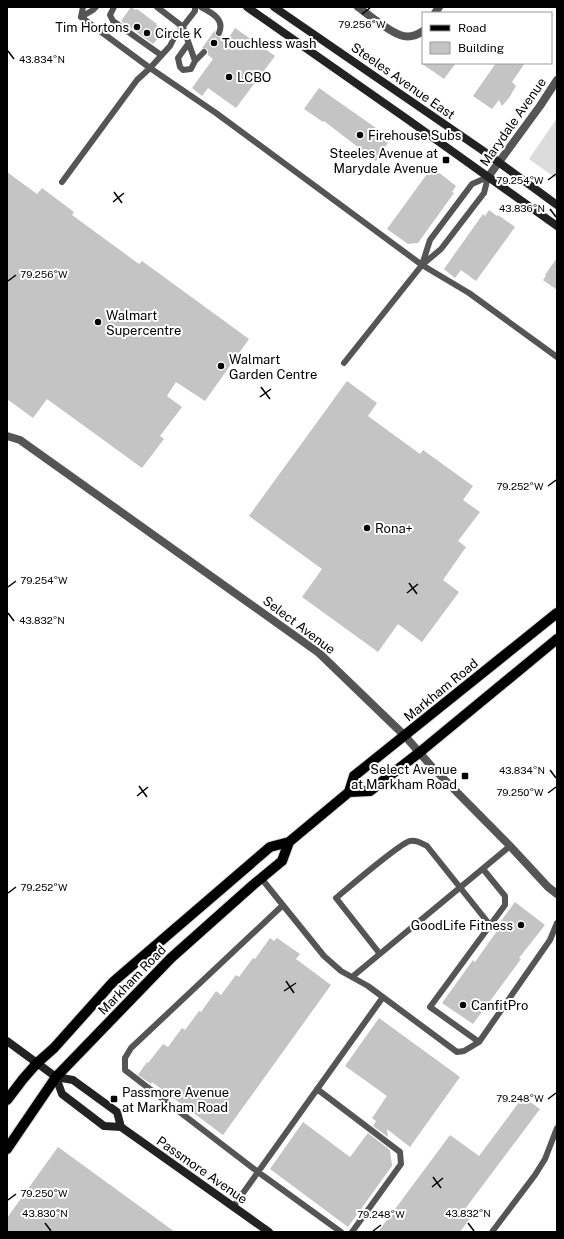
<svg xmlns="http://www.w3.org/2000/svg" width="564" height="1239" font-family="'Public Sans',sans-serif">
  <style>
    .green { fill: #dcdcdc }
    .building { fill: #c4c4c4 }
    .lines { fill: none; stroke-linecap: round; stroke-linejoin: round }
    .primary-casing { stroke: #dbdbdb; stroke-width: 12 }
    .lane { stroke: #555; stroke-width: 6 }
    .street { stroke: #555; stroke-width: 8 }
    .secondary { stroke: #222; stroke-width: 8 }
    .primary { stroke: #000; stroke-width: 10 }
    .ticks { fill: none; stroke: #000; stroke-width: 1.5 }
    .poi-dot { fill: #000; stroke: #fff; stroke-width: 1.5 }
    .labels { text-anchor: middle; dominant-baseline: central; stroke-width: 4; stroke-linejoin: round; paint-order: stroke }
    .poi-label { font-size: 13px; fill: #000; stroke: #fff; text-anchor: start }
    .street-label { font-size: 13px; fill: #000; stroke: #fff }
    .ticks-label { font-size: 10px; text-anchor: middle; fill: #000; stroke: #fff; stroke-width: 4; stroke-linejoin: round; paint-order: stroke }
  </style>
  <rect width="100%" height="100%" fill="#fff"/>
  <!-- green -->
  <path class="green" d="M557 118V179L529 159Z"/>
  <!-- building -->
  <path class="building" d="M131 7 136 10 137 9 157 24 156 25 164 31 153 44 121 21Z
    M235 28 275 56 236 108 208 88 202 96 192 88 213 59 208 55V51L207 49 202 48 215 30 216 36 220 37 223 35 228 39Z
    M421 63H456L444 79Z
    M496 63H525L512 82 516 86 509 98 502 106 499 100 492 109 473 96Z
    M319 88 376 128 375 129 389 139 386 142 388 143 376 161 324 121 323 122 304 109Z
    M433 168 456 186 452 192 454 193 418 243 408 244 387 229 427 174 429 175Z
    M7 172 37 194 42 188 74 212 72 215 139 264 142 261 249 339 205 401 176 382 167 396 182 407 160 436 164 439 142 468 47 399 33 418 7 399Z
    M489 210 497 216 498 215 515 227 476 281 461 270 455 278 444 269 483 214 485 216Z
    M557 258V290L543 280 546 276 545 275Z
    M347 381 377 403 368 416 420 454 423 450 473 486 463 500 480 512 458 541 466 547 443 580 459 592 422 642 398 624 378 652 302 597 322 569 249 516Z
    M515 902 545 925 519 958 521 959 473 1024 442 1003 473 960 475 962 497 931 495 929Z
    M270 938 274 941 277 938 300 954 296 959 331 985 223 1135 152 1082 151 1084 138 1075 147 1062 148 1063 163 1044 168 1047 182 1028 185 1030 199 1011 201 1012 216 991 221 995 236 975 239 977 253 958 255 959Z
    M379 1018 460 1077 410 1147 387 1129 388 1137 373 1126 376 1121 372 1118 387 1096 345 1066Z
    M523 1097 540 1109 462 1213 470 1218 460 1232H378L450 1135 479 1156Z
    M303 1122 350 1157 368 1133 390 1150 392 1166 348 1227 270 1169Z
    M58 1147 175 1232H7V1218Z"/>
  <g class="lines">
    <!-- primary casing -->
    <g class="primary-casing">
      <path id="primary" d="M349 792 370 791 420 752 557 639
        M7 1100 23 1079 37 1063 54 1048 113 982 270 847 289 842 349 792 354 776 557 613
        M7 1149 56 1077 171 958 253 885 282 861 289 842"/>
    </g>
    <!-- lane -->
    <path class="lane" d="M114 7 110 15 113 21 161 55
      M157 7 183 27 195 61
      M201 7C212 13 225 19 219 33
      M81 17 150 68 216 113 422 265 469 293 557 357
      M81 17 93 10 96 7
      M81 17 83 7
      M188 44 178 58 180 67 183 70 191 69 195 61 204 52
      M62 182 137 80 150 68 170 46 174 38 195 11V7
      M422 265 430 240 472 184 488 177
      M344 363 422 265 441 249 484 193 488 177
      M261 878 324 956 341 971 368 986 457 1052 464 1051 479 1042 550 940 557 923
      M283 905 131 1048 125 1058V1070L258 1172 341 1232
      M380 954 336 898C347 889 400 843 410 841 417 840 421 843 427 846L490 925
      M352 977 510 846
      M479 1042 430 1007 505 905V896L483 869
      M317 1089 400 1152 401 1164 352 1232
      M233 1207 383 997
      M492 1232 535 1175 545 1159 557 1128"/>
    <!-- street -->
    <path class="street" d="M358 7C367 14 390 32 400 35 408 38 416 36 423 31
      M435 13 439 7
      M488 177 540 106 557 80
      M7 436 20 440 319 653 405 736 432 767 510 846 548 887 557 894"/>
    <!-- secondary -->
    <path class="secondary" d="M247 7 407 119 557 226
      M274 7 482 150 557 205
      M7 1041 56 1077 73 1080 117 1112 121 1127
      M56 1077 62 1094 104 1126 121 1127 269 1232"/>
    <!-- primary -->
    <use href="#primary" class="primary"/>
  </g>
  <!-- ticks -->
  <path class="ticks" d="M362 14 370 8M8 51 14 59M548 180 556 174M114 192 122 203M113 202 124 193M550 209 556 217M8 281 16 275M261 387 270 399M260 397 271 389M548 486 556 480M409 583 417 594M8 587 16 581M407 593 418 584M8 613 14 621M550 770 556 778M139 786 147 797M548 793 556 787M137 796 148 787M8 893 16 887M286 981 294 993M284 991 296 983M548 1099 556 1093M433 1177 441 1188M432 1187 443 1178M8 1200 16 1194M45 1223 51 1231M468 1223 474 1231M373 1231 381 1225"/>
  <!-- markers -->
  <g class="poi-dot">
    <circle cx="137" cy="27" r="4"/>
    <circle cx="147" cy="33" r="4"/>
    <circle cx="214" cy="43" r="4"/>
    <circle cx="229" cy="77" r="4"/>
    <circle cx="360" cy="135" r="4"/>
    <rect x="442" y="156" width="8" height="8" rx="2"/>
    <circle cx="98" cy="322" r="4"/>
    <circle cx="221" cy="366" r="4"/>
    <circle cx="367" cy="528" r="4"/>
    <rect x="461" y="772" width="8" height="8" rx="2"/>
    <circle cx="521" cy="925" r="4"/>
    <circle cx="463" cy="1005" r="4"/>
    <rect x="110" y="1095" width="8" height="8" rx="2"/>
  </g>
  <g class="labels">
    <!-- poi labels -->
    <g class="poi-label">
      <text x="129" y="27" text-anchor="end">Tim Hortons</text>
      <text x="155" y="33">Circle K</text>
      <text x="222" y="43">Touchless wash</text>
      <text x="237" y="77">LCBO</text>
      <text x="368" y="135">Firehouse Subs</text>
      <text x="438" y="153" text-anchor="end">Steeles Avenue at<tspan x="438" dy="15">Marydale Avenue</tspan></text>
      <text x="106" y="315">Walmart<tspan x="106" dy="15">Supercentre</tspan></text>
      <text x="229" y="359">Walmart<tspan x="229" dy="15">Garden Centre</tspan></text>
      <text x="375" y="528">Rona+</text>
      <text x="457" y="769" text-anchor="end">Select Avenue<tspan x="457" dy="15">at Markham Road</tspan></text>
      <text x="513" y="925" text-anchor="end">GoodLife Fitness</text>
      <text x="471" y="1005">CanfitPro</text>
      <text x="122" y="1092">Passmore Avenue<tspan x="122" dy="15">at Markham Road</tspan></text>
    </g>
    <!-- street labels -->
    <g class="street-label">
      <text transform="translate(403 81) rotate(35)">Steeles Avenue East</text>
      <text transform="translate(513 122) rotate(-55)">Marydale Avenue</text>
      <text transform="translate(299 625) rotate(37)">Select Avenue</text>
      <text transform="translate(441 690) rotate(-39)">Markham Road</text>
      <text transform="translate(132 980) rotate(-46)">Markham Road</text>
      <text transform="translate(202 1170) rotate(35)">Passmore Avenue</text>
    </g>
  </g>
  <g class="ticks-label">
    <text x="362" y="28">79.256°W</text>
    <text x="42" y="63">43.834°N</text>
    <text x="520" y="184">79.254°W</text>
    <text x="522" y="212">43.836°N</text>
    <text x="44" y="278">79.256°W</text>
    <text x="520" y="490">79.252°W</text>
    <text x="44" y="584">79.254°W</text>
    <text x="42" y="624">43.832°N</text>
    <text x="522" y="774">43.834°N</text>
    <text x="520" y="796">79.250°W</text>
    <text x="44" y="891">79.252°W</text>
    <text x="520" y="1102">79.248°W</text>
    <text x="44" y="1197">79.250°W</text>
    <text x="45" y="1217">43.830°N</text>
    <text x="468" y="1217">43.832°N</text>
    <text x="381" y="1218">79.248°W</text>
  </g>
  <!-- border -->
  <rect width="564" height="1239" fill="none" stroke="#000000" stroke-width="16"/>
  <!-- legend -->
  <rect x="422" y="12" width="130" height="52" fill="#ffffff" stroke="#999999"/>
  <rect x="430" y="25" width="20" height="6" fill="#000000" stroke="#999999"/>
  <text x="458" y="32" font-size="12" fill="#000000">Road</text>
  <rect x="430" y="42" width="20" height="12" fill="#c4c4c4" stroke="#999999"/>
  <text x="458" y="52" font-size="12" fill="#000000">Building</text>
</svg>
